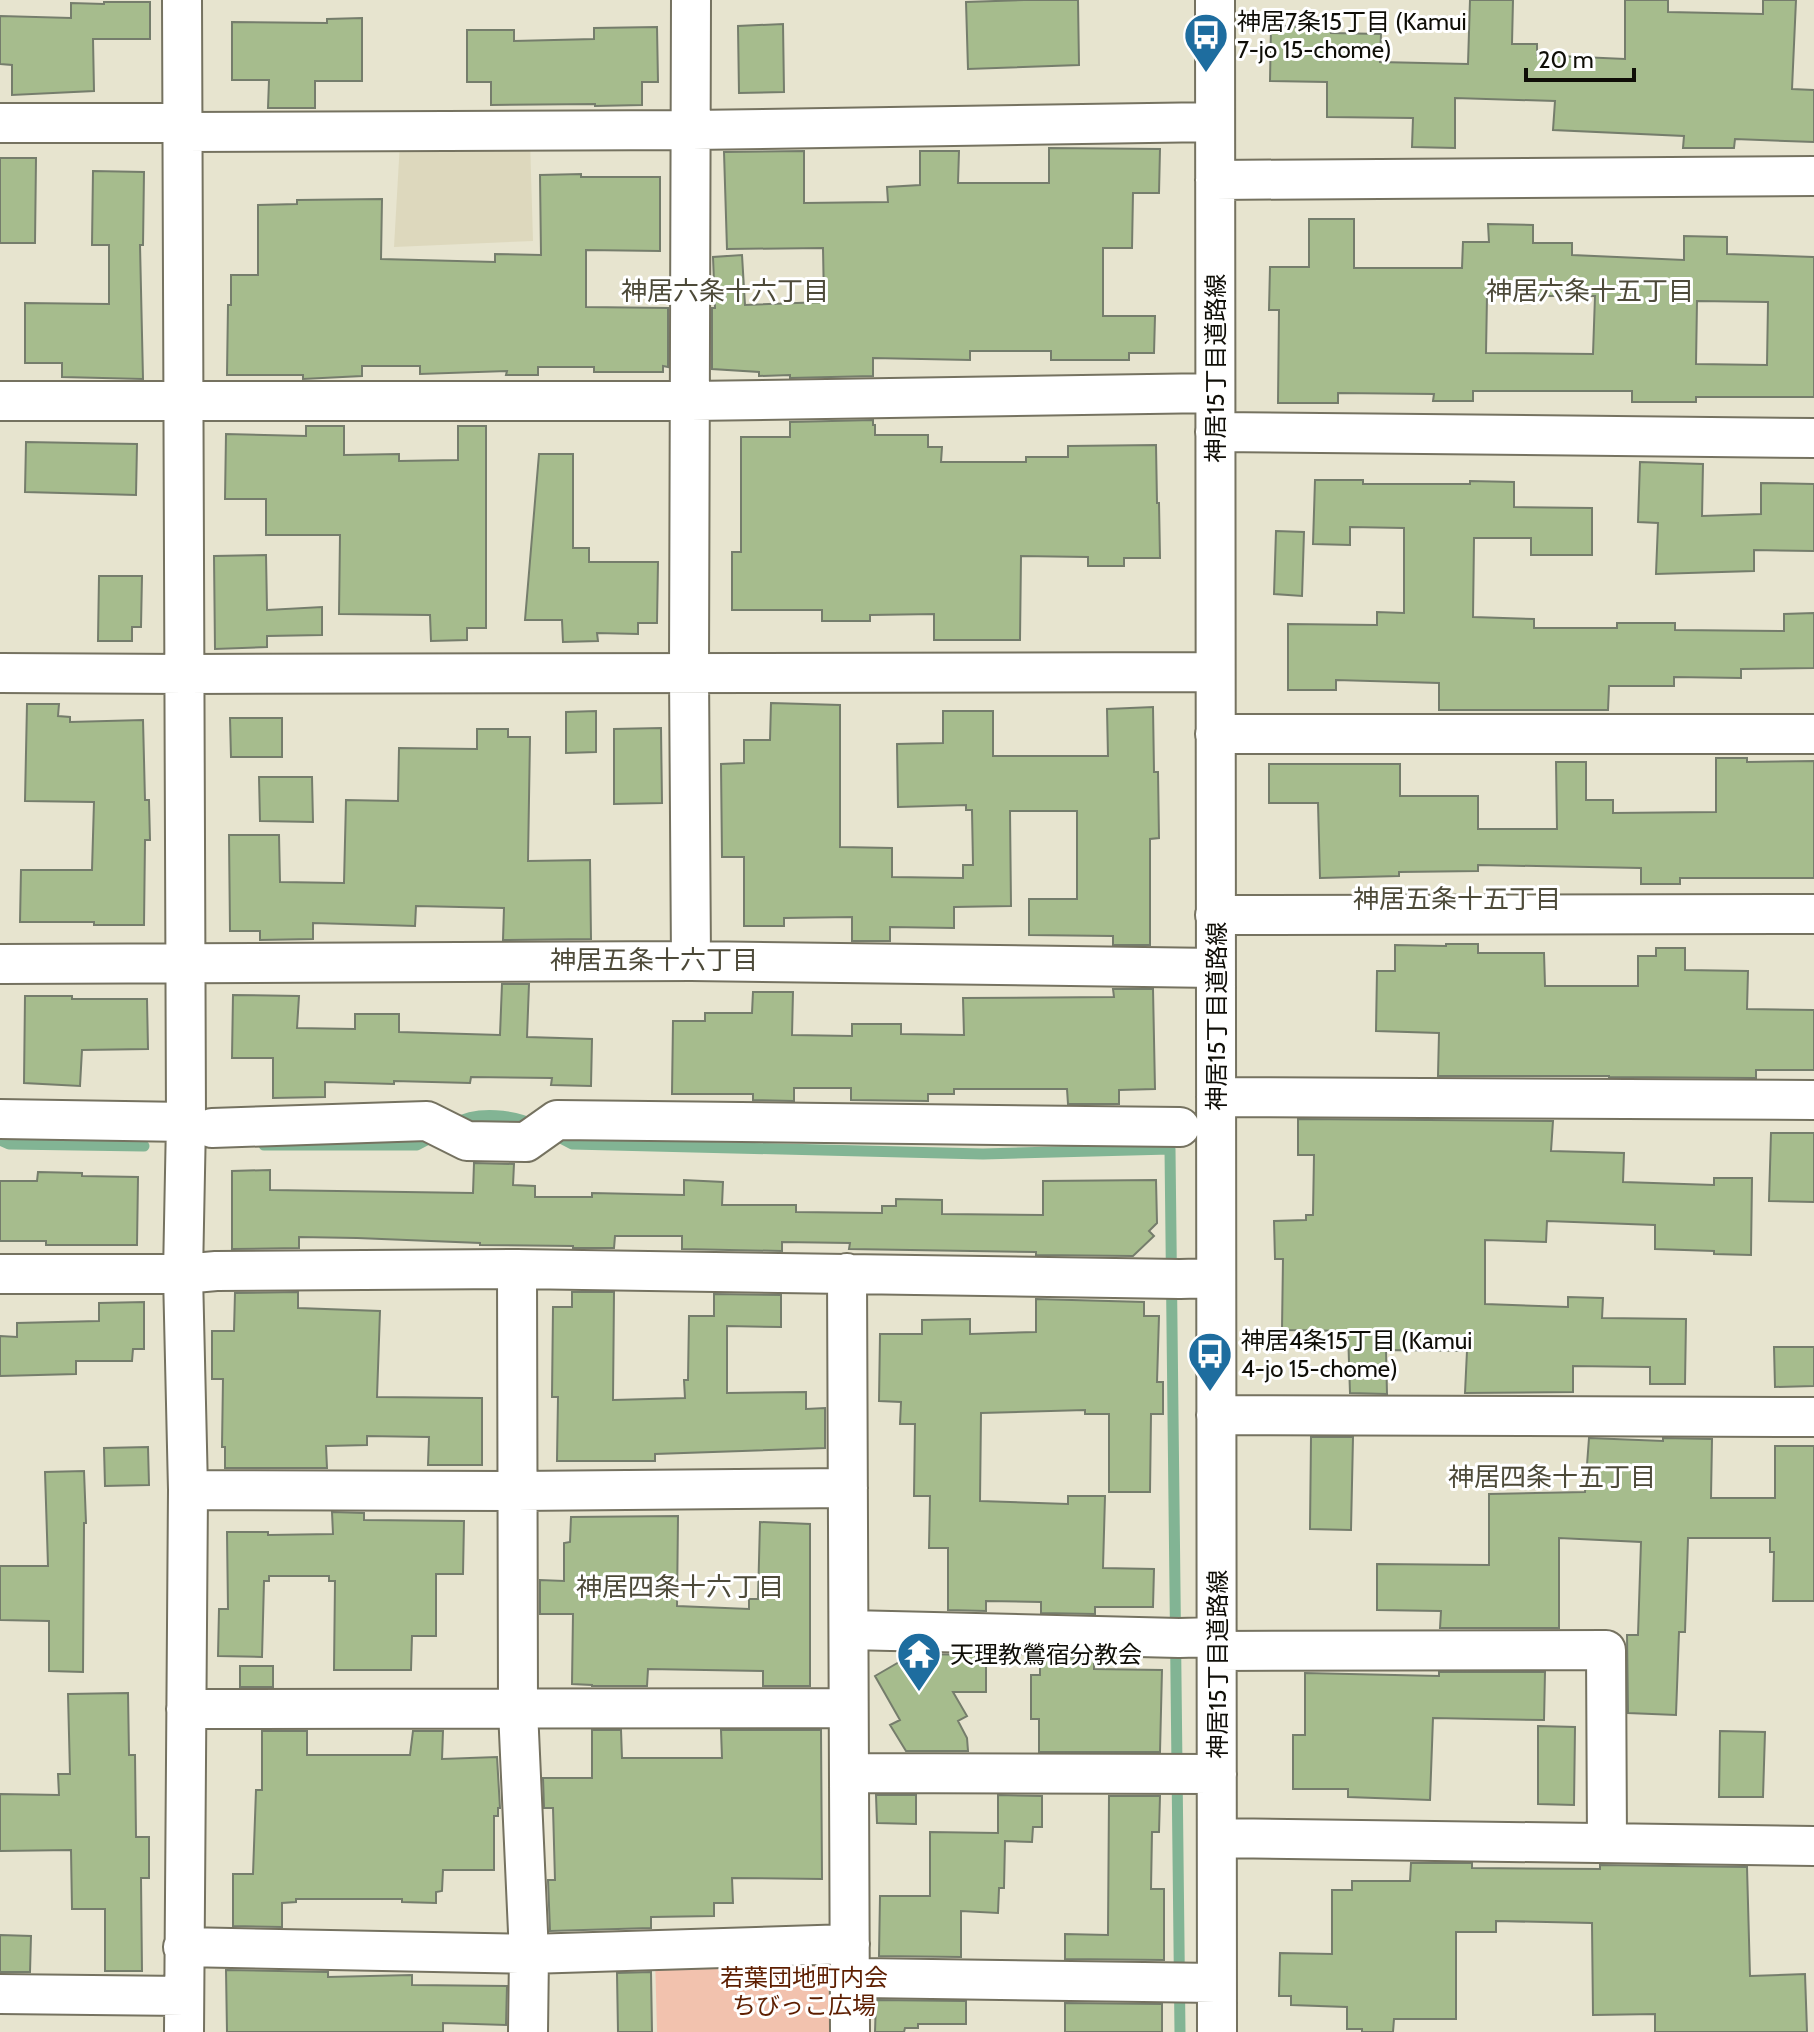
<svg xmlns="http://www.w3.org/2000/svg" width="1814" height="2032" font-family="Cabin,'Noto Sans JP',sans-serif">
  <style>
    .built { fill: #ddd8bd }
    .green { fill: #f2c2ae }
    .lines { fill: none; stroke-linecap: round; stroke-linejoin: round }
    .stream { stroke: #82b494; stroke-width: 11 }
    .building { fill: #a6bc8d; stroke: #757d6c; stroke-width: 2; fill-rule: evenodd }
    .street-casing { stroke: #757260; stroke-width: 42 }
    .street { stroke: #fff; stroke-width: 38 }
    .labels { text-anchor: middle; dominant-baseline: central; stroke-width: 6; stroke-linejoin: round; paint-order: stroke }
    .poi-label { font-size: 24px; fill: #0f0e07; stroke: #fff; text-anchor: start }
    .street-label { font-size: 24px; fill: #0f0e07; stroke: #fff }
    .park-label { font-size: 24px; fill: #5d1e00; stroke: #fff }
    .neighbourhood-label { font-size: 26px; fill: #4d4a39; stroke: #fff }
  </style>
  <rect width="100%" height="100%" fill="#e7e4cf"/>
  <!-- built -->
  <path class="built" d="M530 140 533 241 394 247 400 142Z"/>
  <!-- green -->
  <path class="green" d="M844 1949 849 2032H657L655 1956Z"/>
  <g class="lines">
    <!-- stream -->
    <path class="stream" d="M454 1124C478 1110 514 1115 537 1126
      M553 1134 572 1144 983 1154 1170 1149 1180 2032
      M0 1140 9 1144 144 1146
      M264 1145H417L436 1135"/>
  </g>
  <!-- building -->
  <path class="building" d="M1024 0H1078L1079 65 968 69 966 2Z
    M1470 0H1513L1512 44H1537V55L1625 59V0H1668V12L1763 14V0H1796L1792 89 1814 90V142L1735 139 1734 148H1683L1684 136 1553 130 1555 101 1455 98V148L1412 147 1413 118 1327 117V82L1270 81 1271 26 1331 27V33L1381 34 1380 62 1468 64Z
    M104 2H150V39H93L94 91 12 95V65L0 64V16L71 18V3L104 4Z
    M362 18V81H315V108H268L269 80H232V22L327 23V19Z
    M783 24 784 92 739 93 738 26Z
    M657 27 658 82H642V105L595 106V104L491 105V82H467V30H514V41L594 39V28Z
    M1049 148 1160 149 1159 193H1133L1132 248H1103V316H1155L1154 353H1129V360H1051V351H970V360L873 358V376L790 378V375L759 376V372L712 369V308H715L713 257 742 255 745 305 824 302 823 248 727 249 724 152 804 151V203L888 202 887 187 920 185V151H959L958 183H1049Z
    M0 158H36L35 243H0Z
    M93 171 144 172 143 245H140L143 379 62 377V363H25V303L109 304V245H92Z
    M581 174V177H660V251L586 250V307L668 308V367L663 366V372H594V367H538V375H506L507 371 420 374V366H362V376L303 379V375H227L228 305H231V275H258V205L297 204V200L382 199 381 259 495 262V254L541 255 540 175Z
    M1309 219H1354V268H1462L1463 242H1489L1488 224 1533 225V243H1572V255L1684 260V236L1727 237V254L1814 257V397H1696V402H1632V391H1473V401H1433L1434 394 1338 393V403H1278L1279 310H1269L1270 267H1309ZM1487 296H1595L1593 354 1486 353ZM1697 301 1768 302 1767 365 1696 364Z
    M873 420V425H875V435H928V447H942L941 462H1026V457H1068V446L1156 445 1157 503H1159L1160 558H1124V566H1088V557L1021 556 1020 640H934V614L870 615V621H822V610H732V552H741V437H790V422Z
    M306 426H344V455L399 454V461L458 460V426H486V628H467V640L431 641 430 615 339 614 340 535H266V499H225L226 434 306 436Z
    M26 442 137 444 136 495 25 492Z
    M539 454H573V548H589V562H658L657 623H638V634L597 633 598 641 563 642 562 620H525Z
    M1640 462 1703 464 1702 516 1761 514V483L1814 484V551L1754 550V571L1656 574 1658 523 1638 522Z
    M1315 480H1363V484H1470V481L1514 482V507L1592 508V555H1531V538H1474L1473 617 1534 619V628H1617V623H1675V630L1784 631V614L1814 613V668L1741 669V678L1674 677V686H1609L1608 710H1439V683L1336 680V690H1288V624L1377 625V612L1404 613V528L1350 527V545L1313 544Z
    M1276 531 1304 532 1302 596 1274 594Z
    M266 555 267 610 322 607V635L267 636V647L215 649 214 556Z
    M99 576H142L141 627H132V641H98Z
    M771 703 840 705V847L892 848V877L963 878V865H973L972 810H966V805L898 807 897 744 943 743V711H993V756H1108L1107 709 1153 707 1154 772H1158L1159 838 1150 839V945H1113V936L1029 935V899H1077V811H1010L1011 906 954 907V928L890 927V941H852V917L784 918V926H744V857H722L721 764 744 763V740H770Z
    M27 704H59L58 716 70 717V722L143 720 145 800H149L150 840H145L144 925H94V922H20L21 870H92L94 802 25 801Z
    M596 711V752L566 753V712Z
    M230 718H282V757H231Z
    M661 728 662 803 614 804V729Z
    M477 729H508V737H530L528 861 590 860 591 939 503 940 504 908 416 906 415 926 313 923V939L260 940V931H230L229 835H279L280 882 344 883 346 800 398 801 399 748 477 749Z
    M1716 758H1747V762L1814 761V878H1680V884H1641V868L1478 865V871L1399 872V876L1320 878 1318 803H1269V764H1400V796H1478V829H1557L1556 762H1586V800H1613V813L1716 812Z
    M259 777H312L313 822 260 821Z
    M1446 944H1478V953H1544L1545 986H1638V956H1656V948H1685V970L1748 971 1747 1009 1814 1010V1070H1756V1078L1609 1077V1076H1438L1439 1033 1376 1031 1377 971H1395V945L1446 946Z
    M502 984H529L527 1037 592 1039 591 1086 551 1085 552 1078 471 1077 470 1083 394 1081V1084L325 1082V1097L273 1098V1058H232L233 995 299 996 297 1028 355 1029V1014H399V1032L500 1035Z
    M1113 989H1153L1155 1089 1119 1090V1104H1068L1067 1089H954V1094H928V1101L851 1100V1088H794V1101L753 1100V1094H672L673 1021H705V1013H752L753 992H793L792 1035 852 1036V1024H901V1034L964 1035 963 998 1114 997Z
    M25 996H72V999H147L148 1049 82 1050 80 1086 24 1083Z
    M1298 1119 1553 1121 1551 1151 1624 1153 1623 1182 1714 1185V1178H1752L1751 1255 1714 1254V1251L1655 1249V1225L1547 1221 1546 1242 1485 1240V1304L1568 1307V1297L1603 1298 1602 1318 1686 1319 1685 1384H1650V1367L1573 1366V1392L1465 1393 1467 1351 1386 1350 1387 1394 1350 1393 1348 1331 1282 1330 1283 1259H1275L1274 1221 1306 1220V1215H1313L1314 1155H1298Z
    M1771 1133H1814V1202L1769 1201Z
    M474 1163 514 1164 513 1185 535 1186V1197H592V1193L684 1195V1180L723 1182 722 1205H796V1212L882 1213V1206H896V1199L942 1200V1214L1043 1215V1181L1156 1180 1157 1223 1149 1231 1154 1236 1133 1256 1036 1255V1252L849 1249 850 1243 782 1242V1251L682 1249V1236H615L614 1248H573V1246L480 1245V1243L357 1238 299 1237V1248L232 1249V1171L270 1170V1190L473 1193Z
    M38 1172 82 1173V1176L138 1177 137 1245H46V1241H0V1181H37Z
    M298 1292V1308L380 1311 377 1397 482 1398V1465H428L429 1437 367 1436V1445L326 1446 327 1468H225V1447H222L223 1379H212V1331H234L235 1293Z
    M572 1292H614L613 1400 685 1398 684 1380H688L689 1316H714V1294L781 1295V1327L727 1326V1393L806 1392V1409L825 1408V1448L655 1454V1461H557L558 1397H552L553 1307H572Z
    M1036 1299 1144 1302V1316H1159L1157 1382H1163V1414H1151L1150 1492H1109V1414H1085V1410L981 1413 980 1501 1068 1504V1496H1105L1103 1568 1154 1569 1153 1607H1095V1614L1041 1613V1602L986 1601V1611L948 1610V1548H929L930 1496H914L915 1424H900L901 1402 879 1401 880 1334H922V1320L970 1319V1334L1036 1332Z
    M144 1302V1349H133L132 1361H76V1374L0 1376V1336L17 1337V1323L99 1321V1303Z
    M1774 1347H1814V1386L1775 1387Z
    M1311 1437H1353L1351 1530 1310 1529Z
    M1589 1438 1663 1441V1438L1712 1439 1711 1498H1775V1446H1814V1601H1773L1774 1552H1770V1538H1688L1685 1632H1679L1676 1715 1628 1713 1627 1635H1638L1641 1542 1559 1538V1628H1440L1441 1611 1377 1610V1564L1489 1565V1494L1585 1492Z
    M148 1447 149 1485 105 1486 104 1448Z
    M84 1471 86 1523H84L83 1672 49 1671V1621L0 1620V1566H48L45 1472Z
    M332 1512 364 1513V1520L464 1521 463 1574H436V1636H412L411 1670H334L335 1581H329V1576H269V1581H264L262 1657 218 1656 219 1609H228L227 1532H268V1535L333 1534Z
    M678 1516 677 1606 749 1609V1599H758L760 1522 810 1524V1686H763V1671L648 1669 647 1686H592V1685L572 1684 573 1614H540V1580L564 1581V1543L570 1542 571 1517Z
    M913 1654 986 1655V1692H953L967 1716 958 1721 967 1738 968 1751H906L890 1725 900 1720 875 1676Z
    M1040 1657 1094 1658V1669L1162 1670 1160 1752H1039V1719H1031V1675H1040Z
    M240 1666H273V1687H240Z
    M1439 1672H1545L1544 1720 1433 1718 1430 1800 1348 1797V1789H1293V1735H1305V1673L1439 1676Z
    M128 1693 129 1755H135L136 1837H149V1878H141L142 1971H105V1909H72L71 1850 0 1851V1794L59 1795 58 1774H70L68 1694Z
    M1538 1726 1575 1727 1574 1805 1538 1804Z
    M592 1730H621L622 1758H722L721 1730H821L822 1879 732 1878 733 1903H714V1916L651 1917V1928L550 1931 548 1880H555L553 1808H544L543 1778H592Z
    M262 1731H307V1755H410L413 1731H443L442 1759 497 1757 500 1808H498V1816H494V1870H443L442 1891 436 1892V1903L402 1902V1899H296V1902L282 1903V1927L233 1926V1874H253L256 1790H262Z
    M1720 1731 1765 1732 1763 1797H1719Z
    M876 1795H916V1824L877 1823Z
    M998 1795 1042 1796V1827H1033L1032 1842 1005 1841 1004 1888H999L998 1913 961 1911V1957L879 1956 880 1896H930V1832L998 1833Z
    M1109 1796H1160L1159 1832H1152L1151 1889H1164V1960L1065 1959V1934L1108 1935Z
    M1411 1863H1472V1868L1600 1869V1865L1747 1867 1750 1976 1805 1974 1807 2032H1655V2014L1593 2015 1592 1923 1496 1921V1932H1456V2019H1394L1393 2032H1362V2029H1347V2007L1291 2005V1996H1279L1280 1953 1332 1954V1890H1352V1881H1410Z
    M0 1935 31 1936 30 1972H0Z
    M226 1970 328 1972V1977L412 1975V1985L507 1986 506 2025 443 2023V2032H227Z
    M651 1972 652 2032H618L617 1973Z
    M876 2000 966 2001V2024H918V2028H905L904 2032H875Z
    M1065 2003 1162 2004V2032H1065Z"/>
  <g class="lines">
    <!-- street casing -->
    <g class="street-casing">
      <path id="street" d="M182 0 186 1122 183 1274 188 1490 184 2032
        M1215 0 1217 2032
        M0 123H183
        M183 132 692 130 1215 122
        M1215 180 1814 176
        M0 401H691L1215 393
        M1215 432 1814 438
        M0 673 185 674 1215 672
        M1215 734H1814
        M1215 915 1814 914
        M691 961 689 672 691 0
        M0 964 691 961 1216 968
        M1216 1097 1814 1100
        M0 1119 186 1122
        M212 1128 427 1121 467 1141 526 1142 557 1120 1180 1127
        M517 1269 518 1710 529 1954 528 2032
        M847 1273 850 2032
        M0 1274H183L216 1271 517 1269 1180 1279 1216 1278
        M1216 1415 1814 1417
        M188 1490 517 1491 848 1488
        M849 1630 1179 1638 1216 1637
        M1216 1651 1606 1650 1607 1843
        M186 1709 848 1708
        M850 1773 1217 1774
        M1217 1838 1814 1846
        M183 1947 529 1954 850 1944
        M850 1981 863 1978 1216 1983
        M0 1994 184 1996"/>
    </g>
    <!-- street -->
    <use href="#street" class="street"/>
  </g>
  <!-- icons -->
  <defs>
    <g id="bus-pin" transform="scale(2.3)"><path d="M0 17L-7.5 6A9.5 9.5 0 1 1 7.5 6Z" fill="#1e6d9f" stroke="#fff"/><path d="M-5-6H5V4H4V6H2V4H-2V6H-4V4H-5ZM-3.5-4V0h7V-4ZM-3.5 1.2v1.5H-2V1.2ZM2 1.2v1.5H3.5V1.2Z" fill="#fff"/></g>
    <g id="temple-pin" transform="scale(2.3)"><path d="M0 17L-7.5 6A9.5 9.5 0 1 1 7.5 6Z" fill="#1e6d9f" stroke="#fff"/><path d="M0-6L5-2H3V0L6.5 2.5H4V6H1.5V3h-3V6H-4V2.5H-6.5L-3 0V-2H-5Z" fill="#fff"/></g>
  </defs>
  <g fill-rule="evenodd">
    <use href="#bus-pin" x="1206" y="35"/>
    <use href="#bus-pin" x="1210" y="1354"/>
    <use href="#temple-pin" x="919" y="1654"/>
  </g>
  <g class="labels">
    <!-- poi labels -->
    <g class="poi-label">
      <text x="1237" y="21">神居7条15丁目 (Kamui<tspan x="1237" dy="28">7-jo 15-chome)</tspan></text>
      <text x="1241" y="1340">神居4条15丁目 (Kamui<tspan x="1241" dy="28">4-jo 15-chome)</tspan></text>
      <text x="950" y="1654">天理教鶯宿分教会</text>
    </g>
    <!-- street labels -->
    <g class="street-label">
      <text transform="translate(1215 368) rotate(-90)">神居15丁目道路線</text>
      <text transform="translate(1216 1016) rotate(-90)">神居15丁目道路線</text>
      <text transform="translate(1217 1664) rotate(-90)">神居15丁目道路線</text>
    </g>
    <!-- park labels -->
    <g class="park-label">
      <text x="804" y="1977">若葉団地町内会<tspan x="804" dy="28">ちびっこ広場</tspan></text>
    </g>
    <!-- neighbourhood labels -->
    <g class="neighbourhood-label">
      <text x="725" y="291">神居六条十六丁目</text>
      <text x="1590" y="291">神居六条十五丁目</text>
      <text x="1457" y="899">神居五条十五丁目</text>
      <text x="654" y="960">神居五条十六丁目</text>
      <text x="1552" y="1477">神居四条十五丁目</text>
      <text x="680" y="1587">神居四条十六丁目</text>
    </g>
  </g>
  <!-- scale -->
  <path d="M1526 68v12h108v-12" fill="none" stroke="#0f0e07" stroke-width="4"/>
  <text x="1538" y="68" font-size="24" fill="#0f0e07" stroke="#ffffff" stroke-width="6" paint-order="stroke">20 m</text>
</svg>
